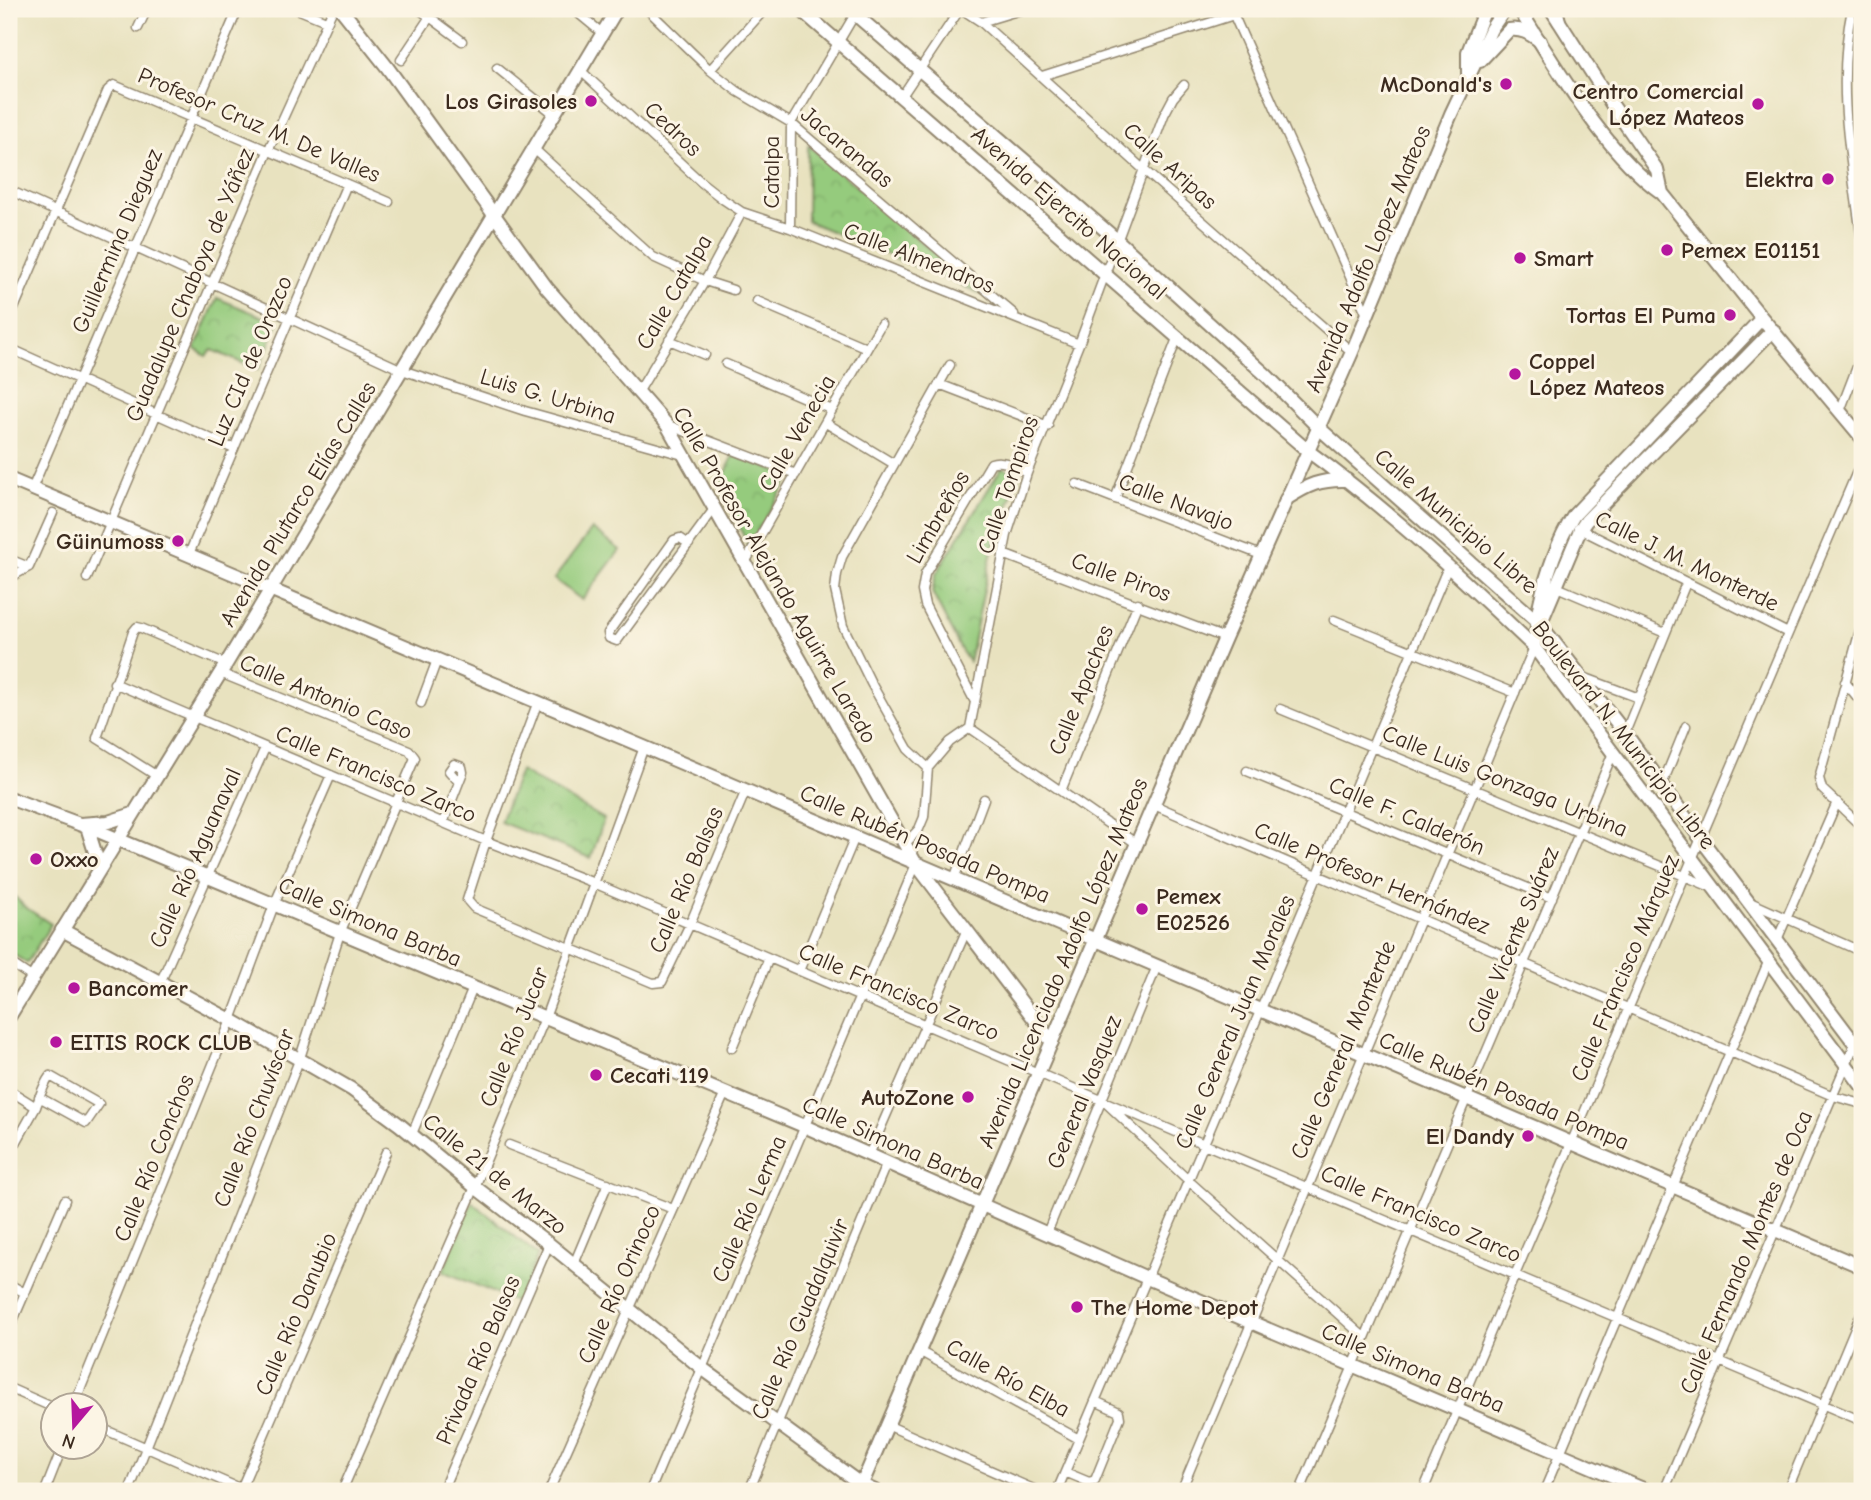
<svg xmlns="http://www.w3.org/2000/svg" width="1871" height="1500" font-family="'Comic Neue',sans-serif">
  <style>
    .park { fill: url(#park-crowns); stroke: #687a4e; stroke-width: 2 }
    .garden { fill: #95cb7d; stroke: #687a4e; stroke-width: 2 }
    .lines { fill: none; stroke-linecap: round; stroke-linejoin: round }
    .street-casing { stroke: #92866e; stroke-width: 11 }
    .secondary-casing { stroke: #92866e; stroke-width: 16 }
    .primary-casing { stroke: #92866e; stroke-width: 16 }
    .street { stroke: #fff; stroke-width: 8 }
    .secondary { stroke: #fff; stroke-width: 12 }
    .primary { stroke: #fff; stroke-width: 12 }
    .poi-dot { fill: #b5179e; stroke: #fcf5e5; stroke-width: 2.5 }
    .labels { text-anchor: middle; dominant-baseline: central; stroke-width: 6; stroke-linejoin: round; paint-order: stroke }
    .poi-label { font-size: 23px; font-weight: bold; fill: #3b2a1e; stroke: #fcf5e5; text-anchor: start }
    .street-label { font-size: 23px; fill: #3b2a1e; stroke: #fcf5e5 }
  </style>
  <defs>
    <pattern id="park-crowns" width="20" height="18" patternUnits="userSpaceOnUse" patternTransform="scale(1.75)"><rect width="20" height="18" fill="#95cb7d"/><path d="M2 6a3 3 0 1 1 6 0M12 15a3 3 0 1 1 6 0" fill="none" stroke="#81ae6c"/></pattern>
  </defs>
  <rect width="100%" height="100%" fill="#fcf5e5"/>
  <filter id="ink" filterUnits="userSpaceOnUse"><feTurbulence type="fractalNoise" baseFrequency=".0143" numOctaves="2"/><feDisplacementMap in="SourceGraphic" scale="14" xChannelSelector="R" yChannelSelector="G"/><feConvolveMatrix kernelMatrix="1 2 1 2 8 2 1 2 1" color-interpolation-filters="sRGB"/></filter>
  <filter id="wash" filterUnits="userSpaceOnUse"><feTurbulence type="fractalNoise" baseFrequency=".00686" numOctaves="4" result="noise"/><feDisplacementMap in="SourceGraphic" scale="28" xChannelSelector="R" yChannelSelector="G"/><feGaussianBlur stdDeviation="1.57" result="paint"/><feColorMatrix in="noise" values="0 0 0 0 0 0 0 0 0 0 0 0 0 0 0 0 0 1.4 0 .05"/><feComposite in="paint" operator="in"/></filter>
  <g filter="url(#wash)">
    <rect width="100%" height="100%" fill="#e8e2bf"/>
    <!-- park -->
    <path class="park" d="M808 145 982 294 807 221Z
      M217 298 278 323 258 370 212 350 206 356 195 349Z
      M733 455 790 476 749 547 720 488Z
      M1002 467 1019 477 992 551 969 662 961 650 932 592 936 574Z
      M520 771 604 819 591 858 500 822Z
      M9 891 25 907 51 924 27 963 9 952Z
      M472 1202 538 1255 518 1303 443 1271Z"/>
    <!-- garden -->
    <path class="garden" d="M592 529 620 550 582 600 554 579Z"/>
  </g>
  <g filter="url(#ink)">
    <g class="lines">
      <!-- street casing -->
      <g class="street-casing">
        <path id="street" d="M297 9 326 21
          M419 9 462 41
          M573 9 602 33
          M647 9 710 70 737 91 791 123 1014 314
          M961 9 981 22 1144 170 1352 352
          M1231 9 1367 315
          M1852 9C1835 90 1852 163 1862 243
          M981 22 1024 9
          M138 28 147 9
          M401 60 435 9
          M497 68 554 114
          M580 70 701 182 724 200 742 212 790 228 1079 344
          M710 70 765 9
          M1042 76 1234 15
          M902 96 960 9
          M533 148 653 257 705 281 733 290
          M9 190 402 370 525 411 683 455
          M790 228 791 123 858 9
          M757 301 867 348
          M9 320 108 90 114 85 389 202
          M669 340 705 355
          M9 348 234 449
          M726 364 832 410
          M939 384 1048 426
          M639 391 705 281 742 212
          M1840 411 1862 354
          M826 423 894 464
          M668 425 796 474
          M1077 484 1261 555
          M32 489 238 9
          M1115 499 1178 336
          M1578 528 1788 633
          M689 544 680 538 674 540 608 633 609 638 617 641 714 509
          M189 554 347 184
          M1003 554 1225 638
          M9 559 29 567
          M746 561 881 324
          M9 578 29 567 53 513
          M87 578 269 149 333 9
          M1552 585 1665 633
          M1334 620 1515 693
          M1862 623 1819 778 1822 789 1862 827
          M1583 677 1639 698
          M1845 682 1862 703
          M114 683 486 841 594 883 1204 1144 1862 1421
          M975 702 925 605 922 591 925 574 991 463C1003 458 1017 468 1027 473
          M421 703 437 660
          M537 704 486 841 467 900 474 908 653 983 662 982 690 924 746 790
          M1280 709 1711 887
          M970 728 1137 844
          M1625 733 1686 583
          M928 768 908 749 871 683 843 626 835 590 837 574 842 557 950 365
          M1247 771 1552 898
          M157 776 97 738 133 632 137 627 141 628 226 664
          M1662 785 1686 726
          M1061 791 1138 603
          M1154 805 1833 1096 1862 1104
          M443 823 463 772 462 767 454 764 449 771 459 782
          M905 844 919 829 924 817 928 768 950 742 970 728 1007 535 1027 473 1079 344 1164 115 1173 98 1184 85
          M954 879 984 799
          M1752 903 1862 952
          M1777 940 1837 802
          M9 962 33 978
          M799 971 855 837
          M160 983 265 748
          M732 1048 769 958
          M9 1090 36 1107
          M1107 1104 1188 1180 1365 1338
          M412 1134 473 988
          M509 1145 673 1209
          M12 1150 36 1107C40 1096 43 1085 50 1076L99 1104 86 1123 39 1097
          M869 1155 967 929
          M1047 1233 1157 966
          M574 1264 608 1183
          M9 1284 25 1293
          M9 1330 65 1200
          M919 1351 1079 1439
          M9 1388 52 1407
          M76 1400 231 1020 274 905 331 775
          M94 1425 246 1491
          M887 1425 1038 1491
          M1065 1472 1089 1482 1095 1480 1120 1418 1119 1412 1095 1401
          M45 1491 62 1448
          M129 1491 300 1058 340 933 415 758 409 750 220 673
          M240 1491 386 1152
          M342 1491 475 1187 545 1018 644 747
          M442 1491 549 1244
          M549 1491 725 1093
          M650 1491 916 864
          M749 1491 887 1162
          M1057 1491 1448 567
          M1181 1491 1534 647
          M1300 1491 1613 753
          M1423 1491 1862 460
          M1544 1491 1769 960
          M1664 1491 1862 1027
          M1787 1491 1862 1311"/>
      </g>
      <!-- secondary casing -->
      <g class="secondary-casing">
        <path id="secondary" d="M341 9 387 67 547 288 667 425 916 864 1052 1042
          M1519 9C1557 68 1605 153 1662 193L1762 318 1862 438
          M1553 12 1613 106 1657 170 1662 193
          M9 479 644 747 1862 1267
          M1542 620 1580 530 1586 521 1773 330
          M1534 647C1537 633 1537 618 1540 603 1546 575 1558 540 1574 515L1762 318
          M9 798 98 831 804 1126 1147 1278 1648 1491
          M62 930 231 1020 351 1089 400 1125 475 1187 549 1244 703 1369 862 1485 875 1491"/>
      </g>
      <!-- primary casing -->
      <g class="primary-casing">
        <path id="primary" d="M800 9 1308 451C1389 510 1462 578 1534 647L1862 1086
          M849 9 1118 241 1266 375 1319 428 1539 623 1625 733 1701 839 1862 1053
          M1556 9 1559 21
          M1480 61 1509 30C1522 28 1530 34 1540 41
          M1468 74V52L1485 9
          M1286 499C1308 485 1320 479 1347 480
          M80 824 108 822 133 814
          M87 827 100 868
          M9 1017 226 664 617 9
          M859 1491 1225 638 1352 352 1451 114 1491 29 1505 9"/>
      </g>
      <!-- street -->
      <use href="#street" class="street"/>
      <!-- secondary -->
      <use href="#secondary" class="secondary"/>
      <!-- primary -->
      <use href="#primary" class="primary"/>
    </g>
  </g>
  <!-- markers -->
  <g class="poi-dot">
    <circle cx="1506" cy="84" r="7"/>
    <circle cx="591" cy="101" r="7"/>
    <circle cx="1758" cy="104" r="7"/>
    <circle cx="1828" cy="179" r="7"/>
    <circle cx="1667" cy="250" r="7"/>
    <circle cx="1520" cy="258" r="7"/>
    <circle cx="1730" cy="315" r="7"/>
    <circle cx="1515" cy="374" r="7"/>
    <circle cx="178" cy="541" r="7"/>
    <circle cx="36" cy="859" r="7"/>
    <circle cx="1142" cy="909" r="7"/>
    <circle cx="74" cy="988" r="7"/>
    <circle cx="56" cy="1042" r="7"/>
    <circle cx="596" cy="1075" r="7"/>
    <circle cx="968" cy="1097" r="7"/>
    <circle cx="1528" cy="1136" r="7"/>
    <circle cx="1077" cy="1307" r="7"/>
  </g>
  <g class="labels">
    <!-- poi labels -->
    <g class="poi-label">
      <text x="1492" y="84" text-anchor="end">McDonald's</text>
      <text x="1744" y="91" text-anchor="end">Centro Comercial<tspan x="1744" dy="26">López Mateos</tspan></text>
      <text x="577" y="101" text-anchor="end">Los Girasoles</text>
      <text x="1814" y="179" text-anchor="end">Elektra</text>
      <text x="1681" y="250">Pemex E01151</text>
      <text x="1534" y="258">Smart</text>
      <text x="1716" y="315" text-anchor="end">Tortas El Puma</text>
      <text x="1529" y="361">Coppel<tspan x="1529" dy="26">López Mateos</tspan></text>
      <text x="164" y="541" text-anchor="end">Güinumoss</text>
      <text x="50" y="859">Oxxo</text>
      <text x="1156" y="896">Pemex<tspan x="1156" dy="26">E02526</tspan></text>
      <text x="88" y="988">Bancomer</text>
      <text x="70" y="1042">EITIS ROCK CLUB</text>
      <text x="610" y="1075">Cecati 119</text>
      <text x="954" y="1097" text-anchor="end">AutoZone</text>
      <text x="1514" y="1136" text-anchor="end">El Dandy</text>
      <text x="1091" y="1307">The Home Depot</text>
    </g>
    <!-- street labels -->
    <g class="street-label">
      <text transform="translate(259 125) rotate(23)">Profesor Cruz M. De Valles</text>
      <text transform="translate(673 129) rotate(43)">Cedros</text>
      <text transform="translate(847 147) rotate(40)">Jacarandas</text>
      <text transform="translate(1170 166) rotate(42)">Calle Aripas</text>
      <text transform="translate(771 172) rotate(-90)">Catalpa</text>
      <text transform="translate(1069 213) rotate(41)">Avenida Ejercito Nacional</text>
      <text transform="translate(117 241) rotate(-67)">Guillermina Dieguez</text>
      <text transform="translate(919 258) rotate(21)">Calle Almendros</text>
      <text transform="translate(1368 259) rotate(-67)">Avenida Adolfo Lopez Mateos</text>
      <text transform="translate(190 285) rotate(-67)">Guadalupe Chaboya de Yáñez</text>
      <text transform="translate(674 292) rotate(-60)">Calle Catalpa</text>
      <text transform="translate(250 361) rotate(-67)">Luz CId de Orozco</text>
      <text transform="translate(548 396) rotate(17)">Luis G. Urbina</text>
      <text transform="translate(797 433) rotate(-60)">Calle Venecia</text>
      <text transform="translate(1008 485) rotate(-71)">Calle Tompiros</text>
      <text transform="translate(1176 502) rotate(21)">Calle Navajo</text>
      <text transform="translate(298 504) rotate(-59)">Avenida Plutarco Elías Calles</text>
      <text transform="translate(938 517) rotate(-60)">Limbreños</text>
      <text transform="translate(1456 521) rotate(41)">Calle Municipio Libre</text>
      <text transform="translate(1687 561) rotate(26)">Calle J. M. Monterde</text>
      <text transform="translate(775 575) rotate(60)">Calle Profesor Alejando Aguirre Laredo</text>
      <text transform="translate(1121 577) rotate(20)">Calle Piros</text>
      <text transform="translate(1081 690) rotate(-68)">Calle Apaches</text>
      <text transform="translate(326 697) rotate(23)">Calle Antonio Caso</text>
      <text transform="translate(1624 735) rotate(52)">Boulevard N. Municipio Libre</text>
      <text transform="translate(376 774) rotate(23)">Calle Francisco Zarco</text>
      <text transform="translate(1505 781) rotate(22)">Calle Luis Gonzaga Urbina</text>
      <text transform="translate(1407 816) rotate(23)">Calle F. Calderón</text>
      <text transform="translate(925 844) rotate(23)">Calle Rubén Posada Pompa</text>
      <text transform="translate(195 858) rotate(-66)">Calle Río Aguanaval</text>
      <text transform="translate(1372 878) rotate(23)">Calle Profesor Hernández</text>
      <text transform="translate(686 880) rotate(-67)">Calle Río Balsas</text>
      <text transform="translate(370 922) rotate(23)">Calle Simona Barba</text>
      <text transform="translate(1513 940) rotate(-67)">Calle Vicente Suárez</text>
      <text transform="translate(1063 963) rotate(-67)">Avenida Licenciado Adolfo López Mateos</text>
      <text transform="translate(1625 968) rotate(-67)">Calle Francisco Márquez</text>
      <text transform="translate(899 992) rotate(23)">Calle Francisco Zarco</text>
      <text transform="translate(1235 1022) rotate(-67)">Calle General Juan Morales</text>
      <text transform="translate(514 1037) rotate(-68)">Calle Río Jucar</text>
      <text transform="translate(1343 1050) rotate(-67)">Calle General Monterde</text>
      <text transform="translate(1504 1091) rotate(23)">Calle Rubén Posada Pompa</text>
      <text transform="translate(1084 1092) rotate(-68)">General Vasquez</text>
      <text transform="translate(254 1118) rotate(-69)">Calle Río Chuvíscar</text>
      <text transform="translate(893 1143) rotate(24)">Calle Simona Barba</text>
      <text transform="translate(154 1158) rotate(-68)">Calle Río Conchos</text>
      <text transform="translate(495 1174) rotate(39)">Calle 21 de Marzo</text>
      <text transform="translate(749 1209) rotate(-67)">Calle Río Lerma</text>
      <text transform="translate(1421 1214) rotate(23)">Calle Francisco Zarco</text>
      <text transform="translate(1746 1252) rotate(-67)">Calle Fernando Montes de Oca</text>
      <text transform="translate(619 1284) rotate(-66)">Calle Río Orinoco</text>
      <text transform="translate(296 1314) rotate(-67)">Calle Río Danubio</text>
      <text transform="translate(800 1319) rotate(-67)">Calle Río Guadalquivir</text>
      <text transform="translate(478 1360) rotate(-67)">Privada Río Balsas</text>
      <text transform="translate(1413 1368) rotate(23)">Calle Simona Barba</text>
      <text transform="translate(1008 1378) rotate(29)">Calle Río Elba</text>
    </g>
  </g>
  <!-- margin -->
  <rect width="1871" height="1500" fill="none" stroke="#fcf5e5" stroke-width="35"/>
  <!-- north arrow -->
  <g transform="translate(74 1426) rotate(199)"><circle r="33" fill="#fcf5e5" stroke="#afa495" stroke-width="2"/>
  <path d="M0-5L12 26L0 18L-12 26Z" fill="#b5179e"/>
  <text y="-10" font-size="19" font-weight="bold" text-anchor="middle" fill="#3b2a1e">N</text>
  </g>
</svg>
